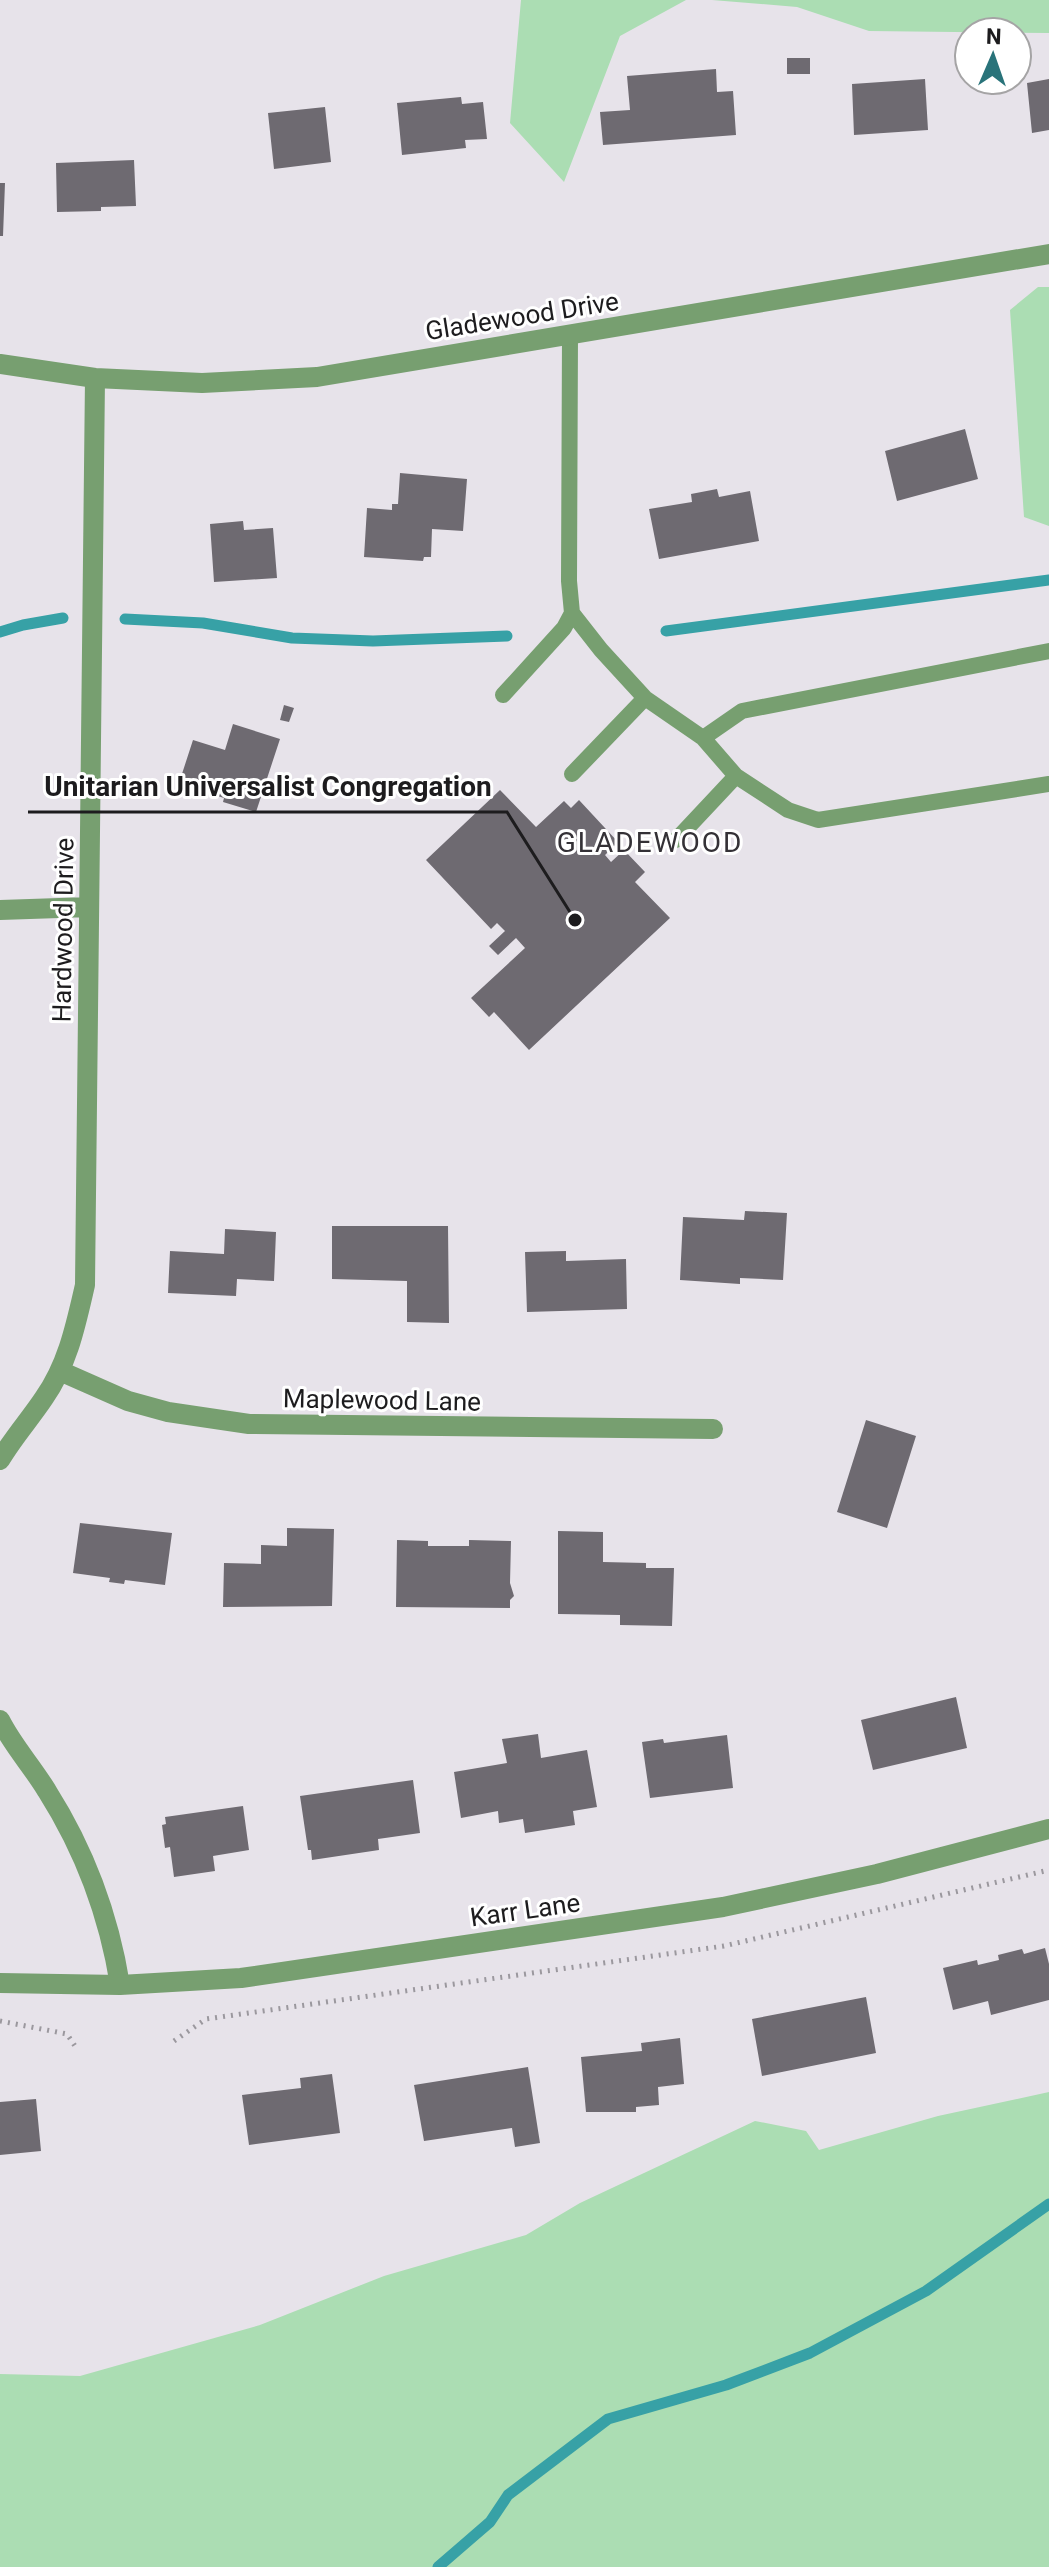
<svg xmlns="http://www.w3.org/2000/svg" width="1049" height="2567" font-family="Roboto,sans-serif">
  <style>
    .green { fill: #abddb3 }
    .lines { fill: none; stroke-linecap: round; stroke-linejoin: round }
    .stream { stroke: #37a1a6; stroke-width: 11 }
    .building { fill: #6e6a71 }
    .path { stroke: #9b989e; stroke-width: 5; stroke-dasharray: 2 6; stroke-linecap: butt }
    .lane { stroke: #779f70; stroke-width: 16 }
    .street { stroke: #779f70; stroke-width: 20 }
    .labels { text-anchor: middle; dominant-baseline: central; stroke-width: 6; stroke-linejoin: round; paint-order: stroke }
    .street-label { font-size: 26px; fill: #1d1c1e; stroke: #fff }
    .neighbourhood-label { font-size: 28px; letter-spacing: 2px; fill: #343136; stroke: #fff }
    .leader { fill: none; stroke: #1d1c1e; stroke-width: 3 }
    .callout-dot { fill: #1d1c1e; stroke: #fff; stroke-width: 3 }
    .callout-label { font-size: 28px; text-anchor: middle; font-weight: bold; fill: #1d1c1e; stroke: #fff; stroke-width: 6; stroke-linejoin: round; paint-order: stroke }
  </style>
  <rect width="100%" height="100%" fill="#e7e3ea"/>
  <!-- green -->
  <path class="green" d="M521 0H686L620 36 564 182 510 123Z
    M712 0H1049V33L869 31 797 7Z
    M1038 287H1049V526L1024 517 1010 310Z
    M1049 2092V2567H0V2374L80 2376 260 2325 384 2276 526 2235 580 2203 755 2121 806 2131 819 2150 938 2116Z"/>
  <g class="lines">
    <!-- stream -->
    <path class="stream" d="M125 619 203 623 292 638 373 641 507 636
      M666 631 1049 580
      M0 632 23 625 63 618
      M438 2567 490 2522 508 2495 608 2419 726 2385 810 2353 926 2291 1049 2204"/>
  </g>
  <!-- building -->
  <path class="building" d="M787 58H810V74H787Z
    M716 69 717 92 733 91 736 135 603 145 600 112 630 110 627 76Z
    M925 79 928 130 854 135 852 84Z
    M1049 79V130L1032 133 1027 83Z
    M461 97 462 104 483 102 487 139 465 140 466 148 402 155 397 103Z
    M325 107 331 162 274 169 268 113Z
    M134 160 136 206 101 207V211L57 212 56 163Z
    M0 183H5L3 236H0Z
    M965 429 978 479 897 501 885 451Z
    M400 473 467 479 463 531 432 529 431 557H424L423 561 364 557 367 508 392 510V504H398Z
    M717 489 719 497 750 491 759 541 659 559 649 509 692 502 691 494Z
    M243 521 244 530 273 528 277 578 214 582 210 524Z
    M284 705 294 708 289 722 280 720Z
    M233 724 280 739 256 812 223 802 224 798 211 794 212 791 180 780 193 740 225 750Z
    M500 790 536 827 564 801 571 808 579 800 618 842 605 855 611 862 624 850 645 872 635 882 670 918 529 1050 494 1012 489 1017 471 998 525 948 516 938 498 955 489 946 505 931 497 923 491 929 426 860Z
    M745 1211 787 1213 783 1280 740 1278V1284L680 1280 683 1217 744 1220Z
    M332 1226H448L449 1323 407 1322V1281L332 1279Z
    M225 1229 276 1232 274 1281 237 1279 236 1296 168 1293 170 1251 224 1254Z
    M566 1251V1261L626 1259 627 1309 527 1312 525 1252Z
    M866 1420 916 1436 887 1528 837 1512Z
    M80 1523 172 1533 165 1585 125 1580 124 1584 109 1582 110 1578 73 1573Z
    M287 1528 334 1529 332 1606 223 1607 224 1563 261 1564V1545L287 1546Z
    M558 1531 603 1532V1562L646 1563V1568H674L672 1626 620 1625V1615L558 1614Z
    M397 1540 428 1541V1546H469V1540L511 1541 510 1583 514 1596 510 1600V1608L396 1607Z
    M956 1697 967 1748 873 1770 861 1720Z
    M538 1734 541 1758 587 1750 597 1807 573 1811 575 1825 525 1833 523 1819 499 1823 498 1811 461 1818 454 1772 507 1763 502 1739Z
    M727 1735 733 1788 650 1798 642 1742 663 1739 664 1743Z
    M413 1780 420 1833 378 1839 379 1850 312 1860 311 1850H308L300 1796Z
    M243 1806 249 1850 213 1856 215 1871 174 1877 170 1847 165 1848 162 1825 166 1824 165 1817Z
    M1045 1948 1049 1964V2000L991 2015 988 2001 953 2010 943 1968 977 1960 978 1965 999 1960 998 1955 1022 1949 1024 1954Z
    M866 1997 876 2053 762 2076 752 2019Z
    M680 2038 684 2084 658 2087 659 2105 636 2107V2112H586L581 2057 642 2051 641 2043Z
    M528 2067 540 2143 515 2147 512 2128 424 2141 414 2085Z
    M332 2074 340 2133 249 2145 242 2095 301 2088 300 2078Z
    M36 2099 41 2151 0 2155V2102Z"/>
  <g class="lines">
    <!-- path -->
    <path class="path" d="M0 2021 67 2034 77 2049
      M174 2041 206 2019 724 1946 1049 1870"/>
    <!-- lane -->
    <path class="lane" d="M570 335 569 581 572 613 601 650 645 698 703 738 736 776 788 810 818 820 1049 784
      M503 695 564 628 572 613
      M703 738 742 711 1049 651
      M572 774 645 698
      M676 840 736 776"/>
    <!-- street -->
    <path class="street" d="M0 364 95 378 202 383 317 377 1049 254
      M0 910 89 907
      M60 1371 128 1401 168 1412 249 1424 713 1429
      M0 1460C13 1438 30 1419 44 1398 68 1364 76 1324 85 1285L95 378
      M0 1720C13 1746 32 1766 47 1791 85 1851 109 1916 120 1985
      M0 1983 120 1985 241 1978 723 1907 877 1874 1049 1829"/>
  </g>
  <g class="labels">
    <!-- street labels -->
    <g class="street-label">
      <text transform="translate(522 316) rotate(-9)">Gladewood Drive</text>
      <text transform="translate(63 930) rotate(-89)">Hardwood Drive</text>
      <text transform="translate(382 1400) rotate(1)">Maplewood Lane</text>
      <text transform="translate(525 1910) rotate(-8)">Karr Lane</text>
    </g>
    <!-- neighbourhood labels -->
    <g class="neighbourhood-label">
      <text x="650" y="842">GLADEWOOD</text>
    </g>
  </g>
  <!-- callouts -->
  <path class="leader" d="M575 920L507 812H28"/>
  <circle class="callout-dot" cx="575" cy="920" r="8"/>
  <g class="callout-label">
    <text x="268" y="796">Unitarian Universalist Congregation</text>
  </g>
  <!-- north arrow -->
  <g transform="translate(993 56) rotate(2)"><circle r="38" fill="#ffffff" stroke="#a5a4a5" stroke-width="2"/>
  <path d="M0-6L14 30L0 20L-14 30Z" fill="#29737a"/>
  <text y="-12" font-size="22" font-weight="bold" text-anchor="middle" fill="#1d1c1e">N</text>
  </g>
</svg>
